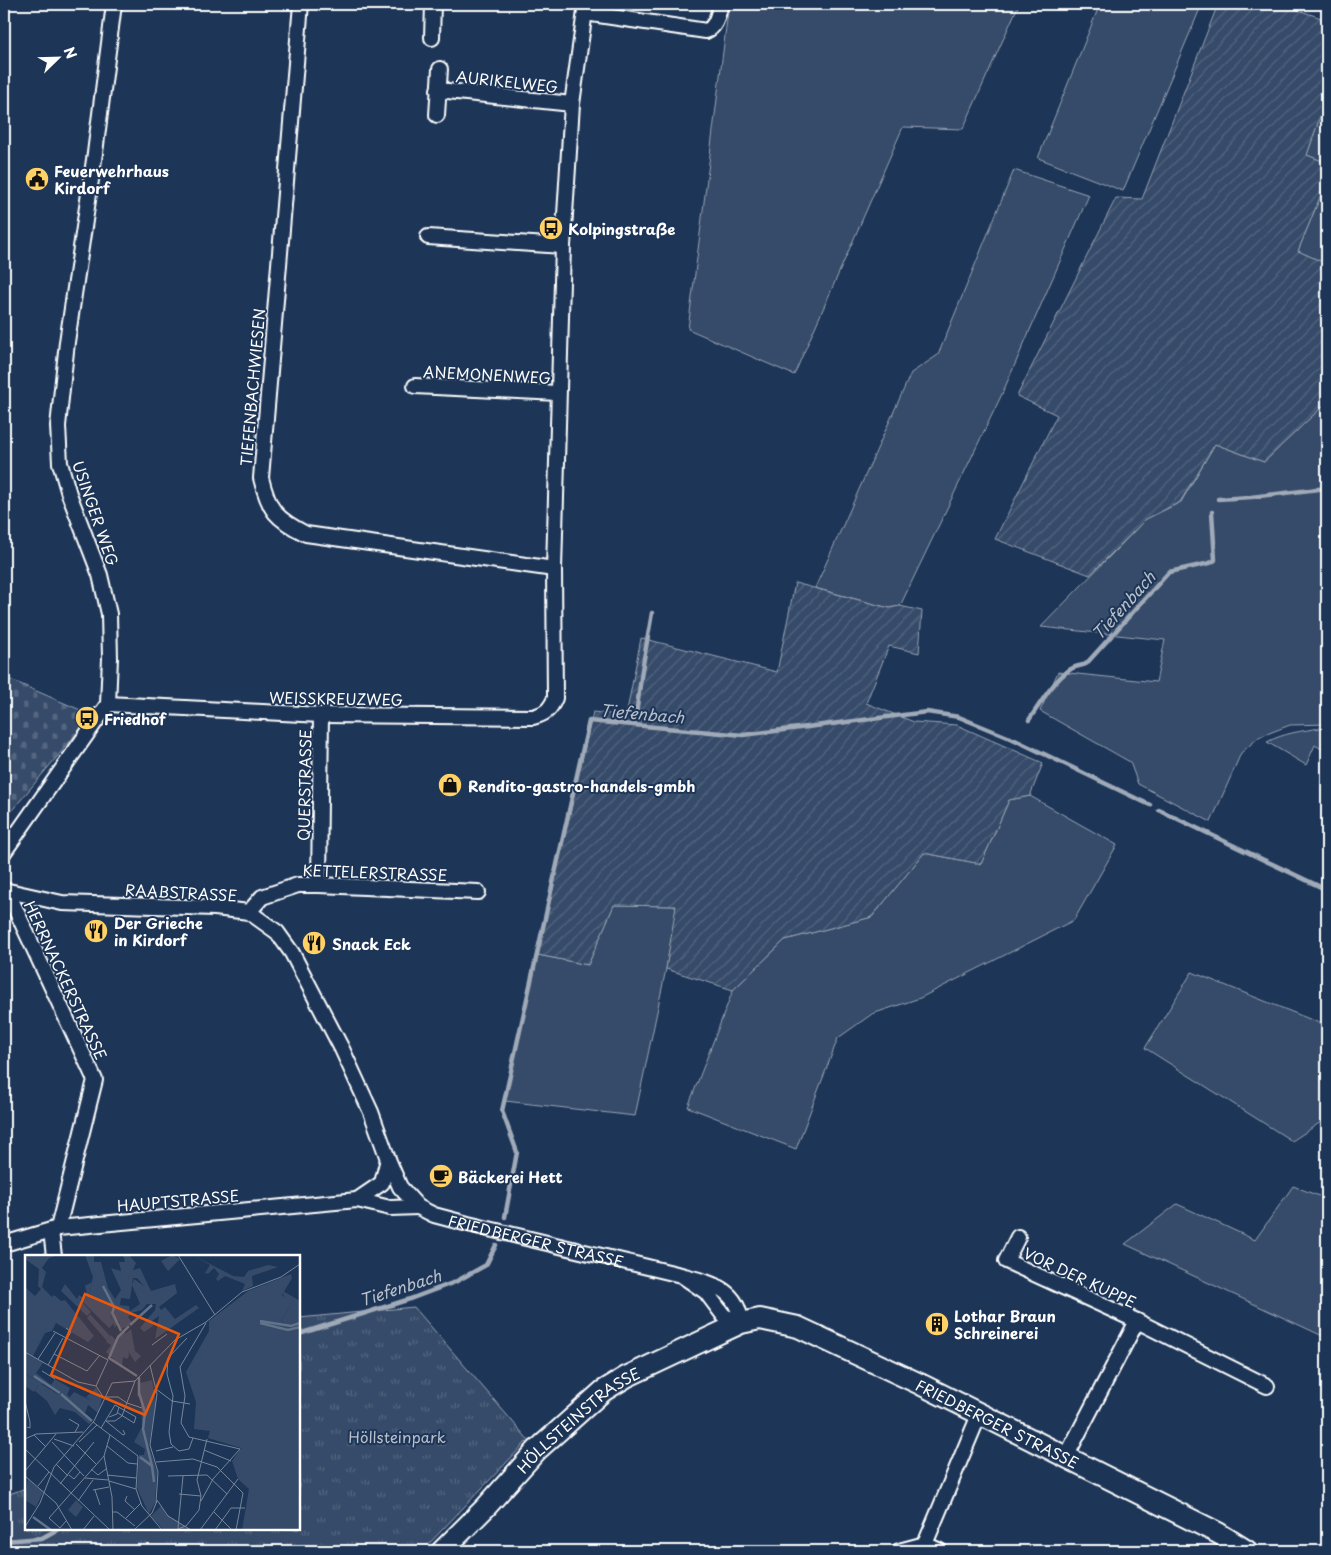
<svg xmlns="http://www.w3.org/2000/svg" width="1331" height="1555" font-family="'Playpen Sans',sans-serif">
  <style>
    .grass { fill: #364b69; stroke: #9aa5b4 }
    .cemetery { fill: url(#cemetery-stones); stroke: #9aa5b4 }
    .park { fill: url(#park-tufts); stroke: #9aa5b4 }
    .garden { fill: url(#garden-furrows); stroke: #9aa5b4 }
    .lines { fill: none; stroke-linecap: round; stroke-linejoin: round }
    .stream { stroke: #a0aab8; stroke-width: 4.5 }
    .street-casing { stroke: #fff; stroke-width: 18 }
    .secondary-casing { stroke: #fff; stroke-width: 24 }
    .street { stroke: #1d3557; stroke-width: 14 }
    .secondary { stroke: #1d3557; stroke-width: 20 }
    .labels { text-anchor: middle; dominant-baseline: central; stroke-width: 4; stroke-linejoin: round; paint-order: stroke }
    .street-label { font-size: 15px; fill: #fff; stroke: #1d3557 }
    .poi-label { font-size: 15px; font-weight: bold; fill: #fff; stroke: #1d3557; text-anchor: start }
    .park-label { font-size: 15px; fill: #b9c0ca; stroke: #1d3557 }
    .water-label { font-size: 16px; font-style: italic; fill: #b8c0ca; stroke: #1d3557 }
    .inset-river { fill: none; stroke: #617289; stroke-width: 2.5 }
    .inset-road { fill: none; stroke: #77869a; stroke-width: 1 }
    .view { fill: #e8590c; fill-opacity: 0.15; stroke: #e8590c; stroke-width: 2.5 }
    .inset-edge { fill: none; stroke: #fff; stroke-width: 2.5 }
  </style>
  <defs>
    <pattern id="cemetery-stones" width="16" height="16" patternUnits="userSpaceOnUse" patternTransform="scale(1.25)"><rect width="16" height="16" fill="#364b69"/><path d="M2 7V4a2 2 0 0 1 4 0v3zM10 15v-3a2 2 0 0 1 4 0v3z" fill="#546680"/></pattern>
    <pattern id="park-tufts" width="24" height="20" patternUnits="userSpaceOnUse" patternTransform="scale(1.25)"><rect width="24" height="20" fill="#364b69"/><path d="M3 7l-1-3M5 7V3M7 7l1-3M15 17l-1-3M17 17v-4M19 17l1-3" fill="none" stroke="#546680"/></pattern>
    <pattern id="garden-furrows" width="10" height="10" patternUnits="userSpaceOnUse" patternTransform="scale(1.25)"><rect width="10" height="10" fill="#364b69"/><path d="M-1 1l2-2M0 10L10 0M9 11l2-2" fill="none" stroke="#546680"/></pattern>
  </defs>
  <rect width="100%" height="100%" fill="#1d3557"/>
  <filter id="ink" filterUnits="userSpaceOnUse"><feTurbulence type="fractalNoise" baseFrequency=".02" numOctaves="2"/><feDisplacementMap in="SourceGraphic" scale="10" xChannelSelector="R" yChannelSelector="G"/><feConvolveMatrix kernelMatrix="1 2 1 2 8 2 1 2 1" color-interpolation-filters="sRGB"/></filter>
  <g filter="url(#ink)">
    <!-- grass -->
    <path class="grass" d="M729 4H1019L963 129 903 127 794 375 688 329Z
      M1100 4H1202L1123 191 1038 158Z
      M1327 96V163L1307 155Z
      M1014 170 1089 195 1002 394 900 606 889 608 815 588 911 373 938 355Z
      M1327 180V264L1298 251Z
      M1327 402V724L1290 725 1259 737 1241 753 1211 822 1138 784 1130 762 1040 711 1058 672 1156 682 1165 640 1041 627 1146 519 1181 502 1215 444 1264 462Z
      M1320 728 1327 729V752L1315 745 1306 765 1267 742C1284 733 1302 731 1320 728Z
      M1030 796 1117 845 1074 920 920 998 872 1014 838 1038 796 1149 688 1107 733 990 785 940 872 917 924 853 981 864 1009 800Z
      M614 905 677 906 666 969 635 1116 505 1101 538 955 588 965Z
      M1192 972 1322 1024 1327 1022V1118L1292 1141 1145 1048Z
      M1293 1186 1327 1199V1338L1125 1244 1177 1204 1255 1240Z"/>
    <!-- cemetery -->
    <path class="cemetery" d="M4 677 92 715 4 820Z"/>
    <!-- park -->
    <path class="park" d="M414 1307 537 1450 526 1442 422 1551H4V1496L26 1488V1529H299V1318Z"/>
    <!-- garden -->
    <path class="garden" d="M1218 4H1281L1327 20V96L1307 155 1327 163V180L1298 251 1327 264V402L1264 462 1215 444 1180 502 1146 519 1090 575 995 539 1057 415 1017 396 1116 198 1142 199Z
      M795 583 889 608 900 606 922 611 919 653 889 646 866 703 914 722 957 725 1043 763 1030 796 1009 800 981 864 924 853 872 917 785 940 733 990 666 969 676 906 614 905 588 965 538 955 593 712 626 716 641 638 777 672Z"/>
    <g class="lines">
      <!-- stream -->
      <path class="stream" d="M1218 499 1251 497 1327 488
        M636 715 642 670 652 613
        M1029 720C1040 704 1055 678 1071 669 1075 666 1081 666 1086 664L1169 572 1210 563 1215 560 1212 512
        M1159 810 1327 890
        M505 1217 517 1152 502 1111 589 721 743 735 927 712 959 717 1015 740 1150 805
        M299 1334 410 1299 455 1282 486 1265 496 1245
        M4 1541 42 1538 58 1529"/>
      <!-- street casing -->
      <g class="street-casing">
        <g id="street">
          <path d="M301 4 261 478C269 511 276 519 306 534L554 569"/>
          <path d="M585 13 706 31C717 27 718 13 721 4"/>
          <path d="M432 38 433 4"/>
          <path d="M438 90 572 104"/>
          <path d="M437 115 440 69"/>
          <path d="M428 237 563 246"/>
          <path d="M415 386 558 393"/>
          <path d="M108 704 321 715 533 717C545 714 550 710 555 698L554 569 563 246 572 104 586 4"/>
          <path d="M4 852 108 704 110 658 109 614 100 575 69 494 60 463 58 426 67 342 95 153 114 4"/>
          <path d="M319 885 321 715"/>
          <path id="s1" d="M4 890 62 903 215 908 249 912 277 932 292 953 342 1049 371 1112 388 1159 400 1187 418 1207 434 1215 468 1224 681 1275C710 1283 738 1288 741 1323L724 1316 706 1292 681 1275"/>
          <path d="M7 891 95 1080 58 1228"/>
          <path d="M249 912 262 897 298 885H319L478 892"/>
          <path d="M357 1200 382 1183 388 1159"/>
          <path d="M51 1231 54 1256"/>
          <path d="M1018 1237 1006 1261 1137 1321 1267 1386"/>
          <path d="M4 1244 58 1228 357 1200 390 1208 418 1207"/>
          <path d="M1066 1457 1137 1321"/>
          <path d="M925 1544 979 1415"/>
          <path d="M899 1551 925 1544 940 1551"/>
        </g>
      </g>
      <!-- secondary casing -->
      <g class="secondary-casing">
        <g id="secondary">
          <path id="s2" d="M442 1551 486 1507 537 1450 603 1391 626 1377 713 1336 741 1323 760 1319 798 1327 920 1384 1218 1533 1247 1551"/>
        </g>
      </g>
      <!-- street -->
      <use href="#street" class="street"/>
      <!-- secondary -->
      <use href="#secondary" class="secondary"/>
    </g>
  </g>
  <!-- icons -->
  <defs>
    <g id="civic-disc" transform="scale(1.25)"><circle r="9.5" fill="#ffd166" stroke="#1d3557"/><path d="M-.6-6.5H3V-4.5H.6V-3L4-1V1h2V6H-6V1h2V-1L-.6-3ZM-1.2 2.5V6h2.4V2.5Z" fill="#111"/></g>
    <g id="bus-disc" transform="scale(1.25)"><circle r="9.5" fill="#ffd166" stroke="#1d3557"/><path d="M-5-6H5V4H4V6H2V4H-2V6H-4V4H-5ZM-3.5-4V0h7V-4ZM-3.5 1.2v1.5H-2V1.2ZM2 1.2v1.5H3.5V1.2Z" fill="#111"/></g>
    <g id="shop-disc" transform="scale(1.25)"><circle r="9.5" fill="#ffd166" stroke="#1d3557"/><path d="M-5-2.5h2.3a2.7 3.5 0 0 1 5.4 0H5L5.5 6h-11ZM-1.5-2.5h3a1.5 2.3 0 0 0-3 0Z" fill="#111"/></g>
    <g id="restaurant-disc" transform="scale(1.25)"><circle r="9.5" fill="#ffd166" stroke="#1d3557"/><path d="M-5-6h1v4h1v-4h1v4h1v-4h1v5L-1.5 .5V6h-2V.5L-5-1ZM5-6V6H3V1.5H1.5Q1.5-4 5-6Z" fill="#111"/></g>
    <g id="cafe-disc" transform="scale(1.25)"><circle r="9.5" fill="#ffd166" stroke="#1d3557"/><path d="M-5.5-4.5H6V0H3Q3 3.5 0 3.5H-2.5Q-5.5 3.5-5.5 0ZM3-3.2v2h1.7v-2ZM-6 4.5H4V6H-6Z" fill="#111"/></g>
    <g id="building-disc" transform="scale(1.25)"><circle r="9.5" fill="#ffd166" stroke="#1d3557"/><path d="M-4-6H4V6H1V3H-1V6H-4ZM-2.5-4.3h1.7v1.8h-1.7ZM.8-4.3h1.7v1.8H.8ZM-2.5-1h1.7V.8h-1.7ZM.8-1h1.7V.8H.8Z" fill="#111"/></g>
  </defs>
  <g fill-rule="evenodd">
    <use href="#civic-disc" x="37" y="179"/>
    <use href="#bus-disc" x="551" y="228"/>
    <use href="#bus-disc" x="87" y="718"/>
    <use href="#shop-disc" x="450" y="785"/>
    <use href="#restaurant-disc" x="96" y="931"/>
    <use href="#restaurant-disc" x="314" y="943"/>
    <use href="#cafe-disc" x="441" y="1176"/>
    <use href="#building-disc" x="937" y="1324"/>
  </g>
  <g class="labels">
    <!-- street labels -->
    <g class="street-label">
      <text transform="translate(507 81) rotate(6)">AURIKELWEG</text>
      <text transform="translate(487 374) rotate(3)">ANEMONENWEG</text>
      <text transform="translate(252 387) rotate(-85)">TIEFENBACHWIESEN</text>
      <text transform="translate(96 513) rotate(71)">USINGER WEG</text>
      <text transform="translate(336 698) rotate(1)">WEISSKREUZWEG</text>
      <text transform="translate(304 785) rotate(-89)">QUERSTRASSE</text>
      <text transform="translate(375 872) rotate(2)">KETTELERSTRASSE</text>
      <text transform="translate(181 892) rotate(3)">RAABSTRASSE</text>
      <text transform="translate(66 980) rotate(65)">HERRNACKERSTRASSE</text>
      <text transform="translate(178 1200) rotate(-5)">HAUPTSTRASSE</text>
      <text stroke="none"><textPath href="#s1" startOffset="715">FRIEDBERGER STRASSE</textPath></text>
      <text transform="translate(1080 1277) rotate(25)">VOR DER KUPPE</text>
      <text stroke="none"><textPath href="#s2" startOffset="190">HÖLLSTEINSTRASSE</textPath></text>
      <text stroke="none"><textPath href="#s2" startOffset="661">FRIEDBERGER STRASSE</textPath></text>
    </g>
    <!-- poi labels -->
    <g class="poi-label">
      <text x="54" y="170">Feuerwehrhaus<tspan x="54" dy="17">Kirdorf</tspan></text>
      <text x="568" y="228">Kolpingstraße</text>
      <text x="104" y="718">Friedhof</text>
      <text x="468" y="785">Rendito-gastro-handels-gmbh</text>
      <text x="114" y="922">Der Grieche<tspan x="114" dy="17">in Kirdorf</tspan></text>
      <text x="332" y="943">Snack Eck</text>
      <text x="458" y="1176">Bäckerei Hett</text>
      <text x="954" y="1315">Lothar Braun<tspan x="954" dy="17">Schreinerei</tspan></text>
    </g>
    <!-- park labels -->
    <g class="park-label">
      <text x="397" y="1436">Höllsteinpark</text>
    </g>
    <!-- water labels -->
    <g class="water-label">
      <text transform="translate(1123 605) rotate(-48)">Tiefenbach</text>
      <text transform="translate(642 713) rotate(5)">Tiefenbach</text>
      <text transform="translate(400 1287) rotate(-18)">Tiefenbach</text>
    </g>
  </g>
  <!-- overview -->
  <g transform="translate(25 1255)">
    <rect width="275" height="275" fill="#1d3557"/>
    <path d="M0 0H34L24 3 17 13 21 17 17 32 27 42 29 40 36 46 40 45 69 81 63 87 31 68 27 76 20 78 8 101 18 108 11 118 43 143 67 166 29 136 18 129 12 131 9 124 0 119V32L10 41 16 34 13 31 14 14 0 4ZM60 0H69V7H76L83 33 90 44 96 35 86 13 96 16 94 7H100L98 0H104L111 8 108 15 115 13 126 36 150 29 152 38 134 52 136 55 140 52 150 64 171 50 174 53 130 84 134 61 127 66 128 71 119 77 115 73 130 55 131 49H122L117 55 106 58 103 62 107 68 95 75 94 66 90 73 86 61 64 40 68 22ZM108 23H112L119 31 109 24 107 30 115 49 105 56 104 51 95 50 96 43 105 44ZM147 0 155 4 143 16 136 6ZM40 29 52 44 54 40 58 43 55 45 66 57 62 61 36 36ZM258 36 275 46V66L266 71H261L256 65 265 51 259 46ZM65 59 85 81 82 86 62 63ZM106 74 110 96 116 101 110 107 103 96 100 79Z" fill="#364b69" fill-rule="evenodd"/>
    <path d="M168 0 208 21 219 22 223 16 243 10 253 12 227 21 228 31 217 36 220 29 200 21 193 26 191 24 194 19 189 13 183 19 180 18 185 10ZM266 19 267 23 257 40 265 51 256 65 261 71 275 66V275H217L224 234 213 224 207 206 216 193 183 183 185 176 169 174 171 147 161 117 184 76V66L223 36Z" fill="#364b69"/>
    <path d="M208 48 251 97 229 114 192 60ZM71 133 77 144 73 158 62 149 65 145 61 142ZM51 245 58 252 51 262 43 255Z" fill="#364b69"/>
    <path d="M0 119 15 128 9 137 0 131ZM127 125 131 147 124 191 132 217 130 248 124 259 112 233 114 200H119L120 194 109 187 117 172 116 143 112 141 115 128ZM136 251 141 259 166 275H139L126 261Z" fill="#364b69"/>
    <path d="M67 27 64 40 74 47 77 45 86 55 84 58 89 68 84 73 56 45 62 39 60 31ZM99 76 103 83 104 101 102 104 98 102 97 112 81 97 86 90 81 87 86 80 91 85ZM30 124 45 133 42 140 45 142 49 137 65 145 60 158 29 133 26 130ZM15 128 36 141 67 166 64 169 50 157 35 153 30 160 22 146 10 136ZM3 224 18 237 11 252 0 245Z" fill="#364b69"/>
    <path class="inset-river" d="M78 31 89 52 87 59M88 59 96 76M235 66 266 71 275 68M235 68 263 75 275 72M105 70 127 50M104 71 93 82 84 103 112 121M9 121 35 138M114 122V138L120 157 118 174 127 211M36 139 67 166M115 202 127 211 129 227M8 262 26 275"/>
    <path class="inset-road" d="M153 0 190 60M41 73 46 77 41 85M28 76 83 105 71 131M162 83 143 103 142 119 148 141 144 177 146 189 154 196 164 194 168 183M127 90 142 79M0 97 53 127 71 131 79 143M29 99 62 116 74 101M13 104 30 78M23 110 38 83M125 110 132 139 125 190 133 217 131 248M17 116 30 124M131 134 147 146 165 149M80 142H93L102 148M0 146 5 167V173L2 172M102 148 117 153M93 158 109 168M84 162 92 159 94 152M44 164 54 170 50 177M81 166H90L97 161 110 126M81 166 98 180 100 179 98 175M68 167 113 201M76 173 90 150 111 162 109 168M9 180 21 192M85 180 79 201 87 242 88 275M0 184 11 179 58 177M29 184 49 191M27 187 59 221M54 187 72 170M51 189 71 209M82 191 103 208 112 209M0 194 85 275M179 195 206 206M131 196 148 192M113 201 111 234 117 251 137 275M131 207 168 204 192 212 218 238 211 275M31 209 43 221M66 214 73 220 81 214M0 216 31 179M44 220 49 224 55 217M82 220 111 223M0 221 31 248 47 275M143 221 182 220 202 239M60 223 83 225M84 226 111 234M35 229 69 187M13 231 24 217M68 235 84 232M70 235 75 250M154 239 176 241M102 241 100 246 109 254M132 245 143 261 166 275M53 246 68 225M176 246 188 224 215 194 164 182 156 168 160 141 155 112 181 68M87 257H92L110 271M189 257 207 275M101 263 116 248M41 266 35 273 24 263 79 201M0 272 15 248 29 212 69 166 87 128 110 126 150 85 181 67 217 37 256 22 275 9M153 273 158 221M58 275 69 261M109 275 127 258 132 246M150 275 161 271 174 255 176 241 172 225 182 184M175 275 213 224M190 275 206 253H220"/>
    <path class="view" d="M60 39 154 79 120 160 26 120Z"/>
    <rect width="275" height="275" class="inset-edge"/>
  </g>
  <!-- margin -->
  <rect width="1331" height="1555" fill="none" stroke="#1d3557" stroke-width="20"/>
  <rect x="10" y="10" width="1311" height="1535" fill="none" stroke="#fff" stroke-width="2" filter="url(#ink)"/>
  <!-- north arrow -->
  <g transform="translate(58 58) rotate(67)" stroke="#1d3557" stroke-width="4" paint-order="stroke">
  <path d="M0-4L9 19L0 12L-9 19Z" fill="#ffffff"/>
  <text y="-8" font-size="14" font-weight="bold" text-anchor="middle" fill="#ffffff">N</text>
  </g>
</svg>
